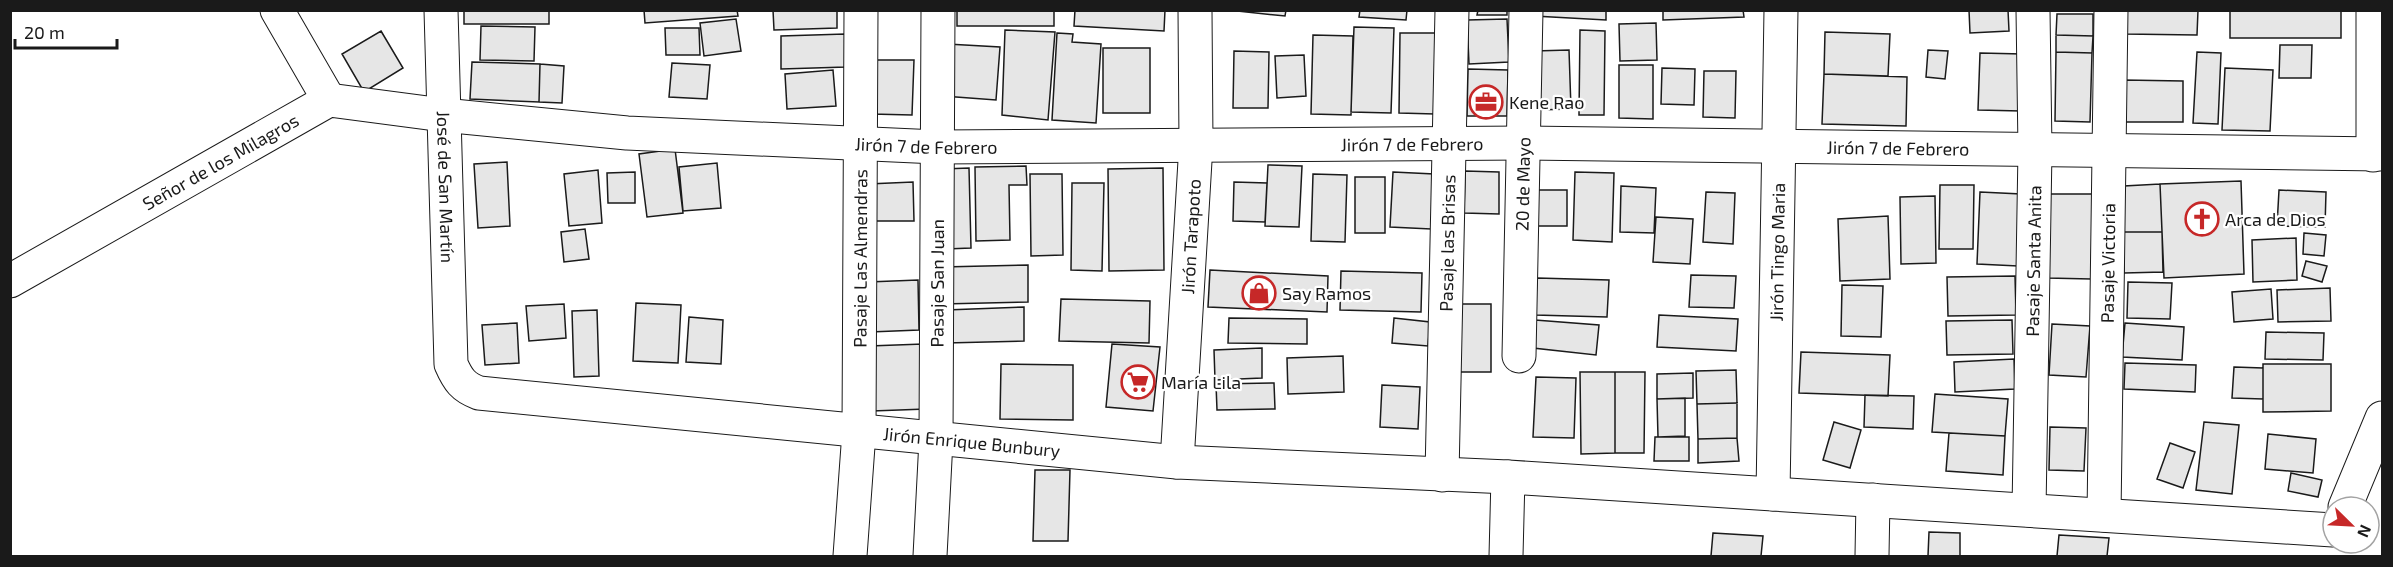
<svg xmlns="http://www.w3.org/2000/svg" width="2393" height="567" font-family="'Exo 2',sans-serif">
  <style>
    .building { fill: #e6e6e6; stroke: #1a1a1a; stroke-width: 1.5 }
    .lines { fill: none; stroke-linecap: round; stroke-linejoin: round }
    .minor-casing { stroke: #1a1a1a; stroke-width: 35 }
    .minor { stroke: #fff; stroke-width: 33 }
    .labels { text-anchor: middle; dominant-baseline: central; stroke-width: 4.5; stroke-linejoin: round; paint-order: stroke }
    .poi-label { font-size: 18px; fill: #1a1a1a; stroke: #fff; text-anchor: start }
    .street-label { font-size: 18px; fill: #1a1a1a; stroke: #fff }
  </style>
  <rect width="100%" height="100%" fill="#fff"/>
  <!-- building -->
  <path class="building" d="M464 10H549V24H464Z
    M644 10H737L738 16 645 23Z
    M773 10H837V28L774 30Z
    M957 10H1054V26H957Z
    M1075 10H1165L1164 31 1074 26Z
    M1228 10H1286L1285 16Z
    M1360 10H1407L1406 20 1359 17Z
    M1478 10H1507V15H1477Z
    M1535 10H1606V20L1534 16Z
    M1663 10H1743L1744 17 1663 20Z
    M1969 10H2008L2009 31 1970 33Z
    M2124 10H2198L2197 35 2124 34Z
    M2230 10H2341V38H2230Z
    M2057 14H2093V36L2056 35Z
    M736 19 741 51 704 56 700 23Z
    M1507 19 1509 62 1469 64 1467 20Z
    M1656 23 1657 60 1620 61 1619 24Z
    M481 26 535 27 534 61 480 60Z
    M1354 27 1394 28 1391 113 1351 112Z
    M665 28H699L700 55H666Z
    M1005 30 1055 32 1048 120 1002 115Z
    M1580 30 1605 31 1604 115H1579Z
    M381 31 403 68 364 92 342 54Z
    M1825 32 1890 34 1888 76 1824 74Z
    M1057 33 1073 34 1072 42 1101 44 1096 123 1052 120Z
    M1400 33H1436L1435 114 1399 113Z
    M845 34 846 67 781 69V36Z
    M1313 35 1353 36 1351 115 1311 114Z
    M2056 35 2093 36 2092 53 2056 52Z
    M947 44 1000 47 996 100 943 96Z
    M2280 45H2312L2311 78H2279Z
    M1103 48H1150V113H1103Z
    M1569 50 1571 109 1536 110 1534 51Z
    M1928 50 1948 51 1945 79 1926 77Z
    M1234 51 1269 52 1268 108H1233Z
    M2056 52 2092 53 2090 122 2055 121Z
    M2197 52 2221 53 2218 124 2193 123Z
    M1980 53 2022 54 2021 111 1978 110Z
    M1304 55 1306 96 1277 98 1275 56Z
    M873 60H914L912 115 871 114Z
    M472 62 540 64 539 102 470 99Z
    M672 63 710 65 707 99 669 97Z
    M540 64 564 66 562 103 539 102Z
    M1619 65H1653V119L1619 118Z
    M1662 68 1695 69 1694 105 1661 104Z
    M2225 68 2273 70 2270 131 2222 130Z
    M1468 69 1508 70 1507 116H1467Z
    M833 70 836 106 787 109 785 74Z
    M1704 71H1736L1735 118 1703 117Z
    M1824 74 1907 77 1906 126 1822 124Z
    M2123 80 2183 81V122H2123Z
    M675 149 683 213 647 217 639 154Z
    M507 162 510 226 478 228 474 164Z
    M717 163 721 208 683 211 679 167Z
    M1268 165 1302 166 1299 227 1265 226Z
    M1026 166 1027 185H1009L1010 240 976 241 975 167Z
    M969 168 971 248 946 249 943 169Z
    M1163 168 1164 270 1109 271 1108 169Z
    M598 170 602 223 569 226 564 174Z
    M1465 171 1499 172V214L1464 213Z
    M635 172V203H608L607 173Z
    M1393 172 1434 174 1431 229 1390 227Z
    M1575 172 1614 173 1612 242 1573 240Z
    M1030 174H1062L1063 255 1031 256Z
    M1313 174 1347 175 1345 242 1311 241Z
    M1355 177H1385V233H1355Z
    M2241 181 2244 274 2164 278 2160 184Z
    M913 182 914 221H868V184Z
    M1234 182 1267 183 1265 222 1233 221Z
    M1072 183H1104L1102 271 1071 270Z
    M2160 184 2162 232H2124V186Z
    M1940 185H1974L1973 249H1939Z
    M1621 186 1656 188 1654 233 1620 232Z
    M1535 190H1567V226H1535Z
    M2279 190 2326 192 2325 227 2277 226Z
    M1706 192 1735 193 1733 244 1703 242Z
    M1980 192 2021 194 2018 266 1977 264Z
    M2048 194H2093L2091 279 2047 278Z
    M1935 196 1936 263 1901 264 1900 197Z
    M1888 216 1890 279 1840 281 1838 219Z
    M1656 217 1693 219 1690 264 1653 262Z
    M585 229 589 259 564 262 561 232Z
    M2123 232H2162L2163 272 2124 273Z
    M2304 233 2326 235 2324 256 2303 254Z
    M2296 238 2297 280 2253 282 2252 240Z
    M2306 261 2327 266 2322 282 2302 276Z
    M1028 265V302L942 304V267Z
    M1210 270 1328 276 1327 312 1208 307Z
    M1341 271 1422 273 1421 312 1340 310Z
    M1691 275 1736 276 1734 308 1689 307Z
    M2015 276 2016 315 1948 316 1947 277Z
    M1537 278 1609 280 1607 317 1535 315Z
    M918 280 919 330 870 332 868 282Z
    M2128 282 2172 283 2170 319 2127 318Z
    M1842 285 1883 286 1881 337 1841 336Z
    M2330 288 2331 321 2278 322 2277 290Z
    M2271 289 2273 319 2234 322 2232 292Z
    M1061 299 1150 301 1149 343 1059 341Z
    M636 303 681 305 678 363 633 361Z
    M564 304 566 338 529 341 526 306Z
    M1454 304H1491V372H1454Z
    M1024 307V341L946 343V310Z
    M597 310 599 376 574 377 572 311Z
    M1659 315 1738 319 1736 351 1657 347Z
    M689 317 723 320 721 364 686 362Z
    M1229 318 1307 319V344L1228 343Z
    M1394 318 1430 322 1428 346 1392 343Z
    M1535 320 1599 325 1596 355 1533 348Z
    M2012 320 2013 354 1947 355 1946 321Z
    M517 323 519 363 485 365 482 325Z
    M2125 323 2184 327 2182 360 2122 357Z
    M2052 324 2090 326 2086 377 2049 375Z
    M2266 332 2324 333 2323 360 2265 359Z
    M923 344 926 409 872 411 869 346Z
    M1112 344 1160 347 1153 411 1106 407Z
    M1262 348V378L1215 380 1214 350Z
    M1801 352 1890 355 1888 396 1799 393Z
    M1343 356 1344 392 1288 394 1287 358Z
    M2014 359 2015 389 1955 392 1954 362Z
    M2125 363 2196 365 2195 392 2124 389Z
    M1001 364 1073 365V420L1000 419Z
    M2263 364H2331V411L2263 412Z
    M2234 367 2263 368V399L2232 398Z
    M1736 370 1737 403 1697 404 1696 371Z
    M1580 372H1615V453L1581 454Z
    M1615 372H1645L1644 453H1615Z
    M1693 373V398L1657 399V374Z
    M1536 377 1576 378 1574 438 1533 437Z
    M1274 383 1275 409 1217 410 1216 384Z
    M1382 385 1420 387 1418 429 1380 427Z
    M1935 394 2008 399 2005 436 1932 432Z
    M1865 395 1914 396 1913 429 1864 427Z
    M1685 398V436L1658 437 1657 399Z
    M1737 403V438L1698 439 1697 404Z
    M1834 422 1861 430 1850 468 1823 460Z
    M2204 422 2239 425 2232 494 2196 490Z
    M2050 427 2086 428 2084 471 2049 470Z
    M1949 433 2005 436 2003 475 1946 471Z
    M2268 434 2316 439 2313 473 2265 469Z
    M1655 437H1689V461H1654Z
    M1737 438 1739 461 1698 463V439Z
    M2170 443 2195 452 2183 488 2157 479Z
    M1035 470H1070L1068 541H1033Z
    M2291 473 2322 480 2318 497 2288 491Z
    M1929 532 1960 533V556H1928Z
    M1713 533 1763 536 1761 556H1711Z
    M2059 535 2109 538 2107 556H2057Z"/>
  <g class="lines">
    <!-- minor casing -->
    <g class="minor-casing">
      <g id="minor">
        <path d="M277 10 329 100"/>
        <path id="s1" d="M441 10 451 364C458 380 463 387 479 393L1177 462 1508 477 2333 530"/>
        <path d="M2373 10V155"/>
        <path id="s2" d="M10 281 329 100 443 115 627 133 937 147 1525 143 2382 154"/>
        <path id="s3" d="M1519 356 1526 10"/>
        <path id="s4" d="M1177 462 1196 144 1195 10"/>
        <path id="s5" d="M1442 475 1452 10"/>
        <path id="s6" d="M1773 494 1781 10"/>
        <path d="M2345 507 2382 418"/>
        <path id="s7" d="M2029 510 2035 150 2033 10"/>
        <path id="s8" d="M2104 515 2111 10"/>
        <path id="s9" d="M850 556 859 432 861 10"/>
        <path id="s10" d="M930 556 936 440 938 10"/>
        <path d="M1506 556 1508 477"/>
        <path d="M1872 556 1873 500"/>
      </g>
    </g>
    <!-- minor -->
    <use href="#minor" class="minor"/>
  </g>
  <!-- icons -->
  <defs>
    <g id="office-ring" transform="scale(1.725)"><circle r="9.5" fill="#fff" stroke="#c62828" stroke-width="1.5"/><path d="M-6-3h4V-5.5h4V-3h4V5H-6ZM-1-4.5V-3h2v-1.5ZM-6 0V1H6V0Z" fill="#c62828"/></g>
    <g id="church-ring" transform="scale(1.725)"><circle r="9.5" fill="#fff" stroke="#c62828" stroke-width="1.5"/><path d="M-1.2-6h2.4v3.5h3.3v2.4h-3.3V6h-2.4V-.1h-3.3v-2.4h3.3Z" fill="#c62828"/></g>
    <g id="shop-ring" transform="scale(1.725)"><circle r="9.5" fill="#fff" stroke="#c62828" stroke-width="1.5"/><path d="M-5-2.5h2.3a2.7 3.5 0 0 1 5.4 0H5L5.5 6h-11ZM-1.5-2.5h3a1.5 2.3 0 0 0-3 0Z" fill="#c62828"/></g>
    <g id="supermarket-ring" transform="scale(1.725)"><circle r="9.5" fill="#fff" stroke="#c62828" stroke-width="1.5"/><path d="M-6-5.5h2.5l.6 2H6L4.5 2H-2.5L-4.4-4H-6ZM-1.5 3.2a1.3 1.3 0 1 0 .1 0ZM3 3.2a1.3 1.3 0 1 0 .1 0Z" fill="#c62828"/></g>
  </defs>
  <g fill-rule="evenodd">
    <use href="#office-ring" x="1486" y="102"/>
    <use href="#church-ring" x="2202" y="219"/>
    <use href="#shop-ring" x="1259" y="293"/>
    <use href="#supermarket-ring" x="1138" y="382"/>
  </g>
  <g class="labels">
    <!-- poi labels -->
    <g class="poi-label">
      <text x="1509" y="102">Kene Rao</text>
      <text x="2225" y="219">Arca de Dios</text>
      <text x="1282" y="293">Say Ramos</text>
      <text x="1161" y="382">María Lila</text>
    </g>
    <!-- street labels -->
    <g class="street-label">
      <text stroke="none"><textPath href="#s2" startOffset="966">Jirón 7 de Febrero</textPath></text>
      <text stroke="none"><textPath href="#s2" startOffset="1452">Jirón 7 de Febrero</textPath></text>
      <text stroke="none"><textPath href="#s2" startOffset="1938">Jirón 7 de Febrero</textPath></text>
      <text stroke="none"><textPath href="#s2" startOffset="242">Señor de los Milagros</textPath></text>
      <text stroke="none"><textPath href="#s3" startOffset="172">20 de Mayo</textPath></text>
      <text stroke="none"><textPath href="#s1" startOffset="177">José de San Martín</textPath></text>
      <text stroke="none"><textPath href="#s4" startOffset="226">Jirón Tarapoto</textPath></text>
      <text stroke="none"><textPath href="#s5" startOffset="232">Pasaje las Brisas</textPath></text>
      <text stroke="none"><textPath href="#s6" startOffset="242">Jirón Tingo Maria</textPath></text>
      <text stroke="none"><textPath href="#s9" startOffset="298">Pasaje Las Almendras</textPath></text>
      <text stroke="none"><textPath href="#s7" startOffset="249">Pasaje Santa Anita</textPath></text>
      <text stroke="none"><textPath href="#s8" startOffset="252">Pasaje Victoria</textPath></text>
      <text stroke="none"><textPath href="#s10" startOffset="273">Pasaje San Juan</textPath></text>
      <text stroke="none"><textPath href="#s1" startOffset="891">Jirón Enrique Bunbury</textPath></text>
    </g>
  </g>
  <!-- border -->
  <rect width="2393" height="567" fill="none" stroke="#1a1a1a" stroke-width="24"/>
  <!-- north arrow -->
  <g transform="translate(2351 525) rotate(114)"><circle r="28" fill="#ffffff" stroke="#a3a3a3" stroke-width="1.5"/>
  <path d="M0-4.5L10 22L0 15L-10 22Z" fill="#c62828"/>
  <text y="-9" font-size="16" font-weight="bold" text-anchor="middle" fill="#1a1a1a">N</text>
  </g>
  <!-- scale -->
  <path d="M15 39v9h102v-9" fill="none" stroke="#1a1a1a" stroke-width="3"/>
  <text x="24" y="39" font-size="18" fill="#1a1a1a" stroke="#ffffff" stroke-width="4.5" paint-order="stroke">20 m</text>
</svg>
